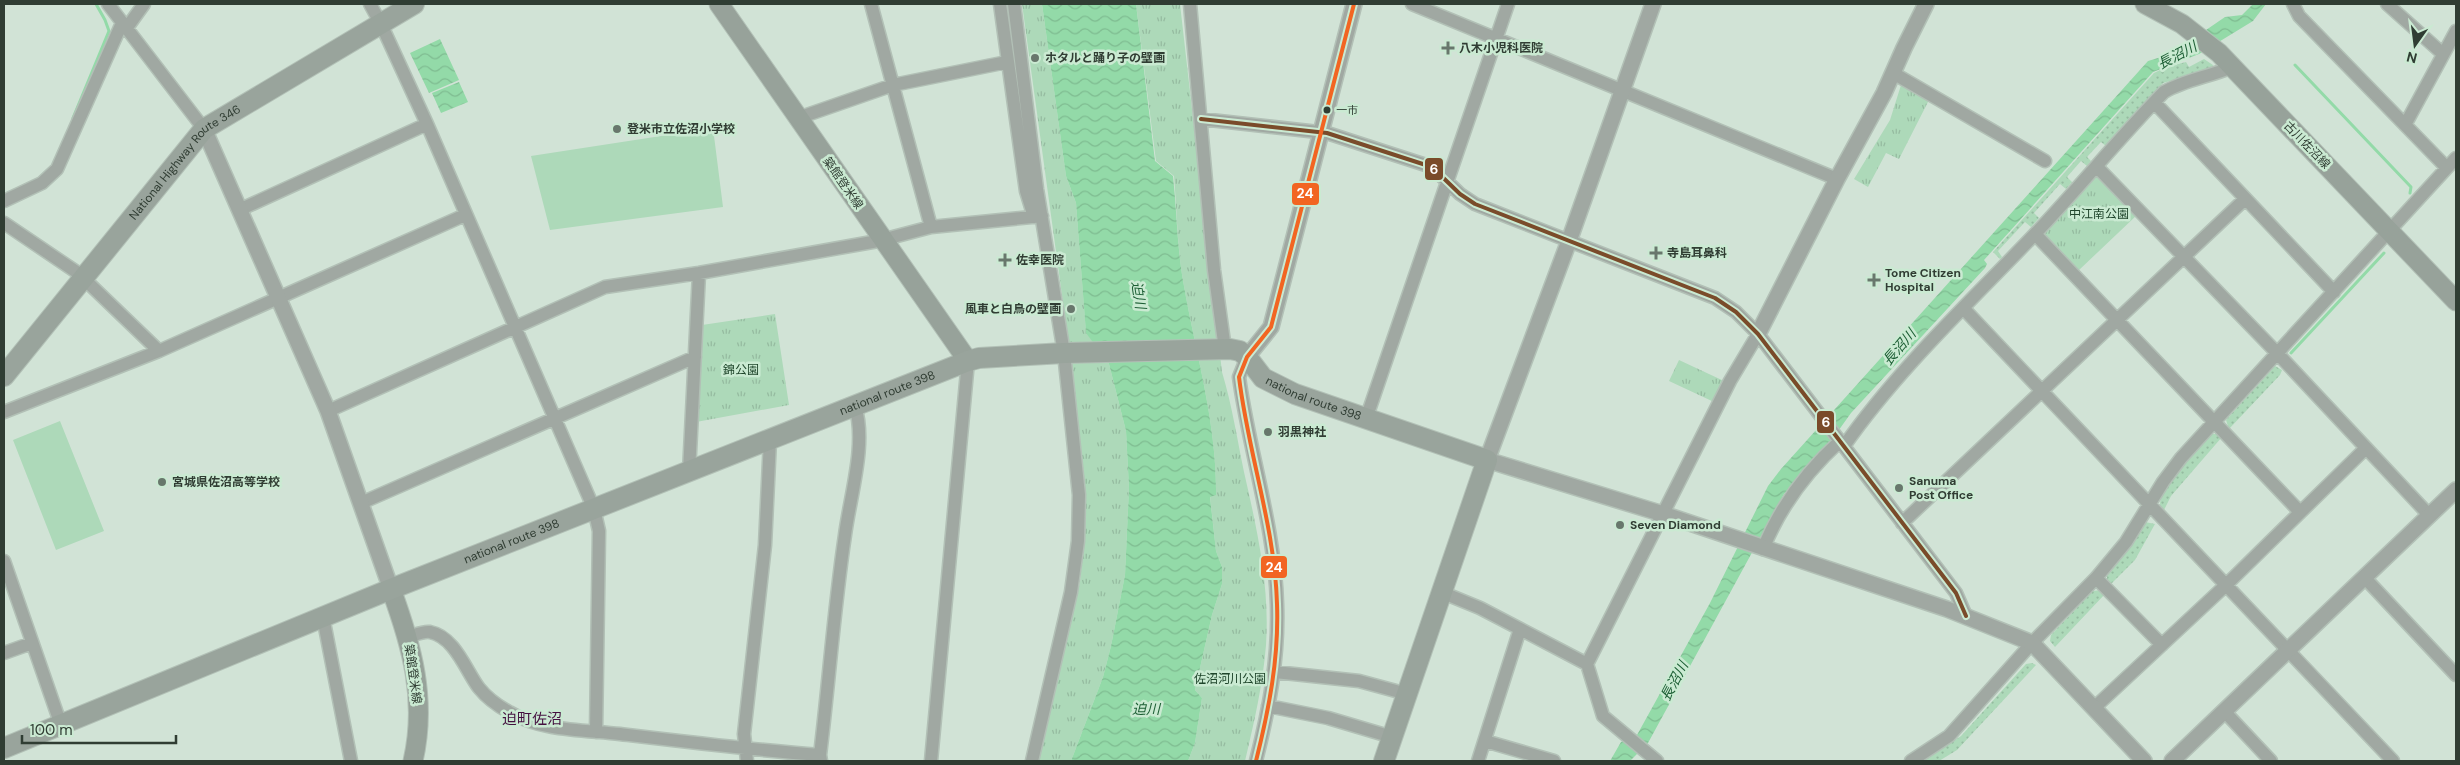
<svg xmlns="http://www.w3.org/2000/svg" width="2460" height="765" font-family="'DM Sans','Noto Sans JP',sans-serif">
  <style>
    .grass { fill: url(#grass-dots) }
    .park { fill: url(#park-tufts) }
    .garden { fill: #add9b9 }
    .water { fill: url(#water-waves) }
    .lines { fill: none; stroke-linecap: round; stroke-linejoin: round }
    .stream { stroke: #93daa8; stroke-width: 3 }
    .minor-casing { stroke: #b2c0b6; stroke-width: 15 }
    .tertiary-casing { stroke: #b2c0b6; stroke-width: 18 }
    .primary-casing { stroke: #b2c0b6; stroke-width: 21 }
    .trunk-casing { stroke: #b2c0b6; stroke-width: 22 }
    .minor { stroke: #a0a8a2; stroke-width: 12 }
    .tertiary { stroke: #a0a8a2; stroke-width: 15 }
    .primary { stroke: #97a29a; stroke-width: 19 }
    .trunk { stroke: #99a49c; stroke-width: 20 }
    .bus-1-casing { stroke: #caead2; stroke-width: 8 }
    .bus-2-casing { stroke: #caead2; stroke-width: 8 }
    .bus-1 { stroke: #7a4b2a; stroke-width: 4 }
    .bus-2 { stroke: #f26522; stroke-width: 4 }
    .poi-dot { fill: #68776c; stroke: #caead2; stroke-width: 2 }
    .bus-dot { fill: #303d33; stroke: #caead2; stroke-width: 2 }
    .labels { text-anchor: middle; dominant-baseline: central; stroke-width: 5; stroke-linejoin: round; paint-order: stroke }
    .bus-label { font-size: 11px; fill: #303d33; stroke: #caead2; text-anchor: start }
    .poi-label { font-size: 12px; font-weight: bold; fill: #303d33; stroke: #caead2; text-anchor: start }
    .street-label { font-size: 12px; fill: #303d33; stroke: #caead2 }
    .park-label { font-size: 12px; fill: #1f452b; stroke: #caead2 }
    .water-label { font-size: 14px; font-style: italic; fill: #1d5f35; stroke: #caead2 }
    .quarter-label { font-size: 15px; fill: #44103f; stroke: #caead2 }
    .line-badge { stroke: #caead2; stroke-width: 2 }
    .badge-label { font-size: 14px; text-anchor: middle; font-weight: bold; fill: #fff }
  </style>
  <defs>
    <pattern id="grass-dots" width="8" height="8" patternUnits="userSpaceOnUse" patternTransform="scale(1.25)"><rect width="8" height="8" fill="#add9b9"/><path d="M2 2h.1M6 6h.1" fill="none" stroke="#95bba0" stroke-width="1.8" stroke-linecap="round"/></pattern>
    <pattern id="park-tufts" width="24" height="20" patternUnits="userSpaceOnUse" patternTransform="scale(1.25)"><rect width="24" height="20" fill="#add9b9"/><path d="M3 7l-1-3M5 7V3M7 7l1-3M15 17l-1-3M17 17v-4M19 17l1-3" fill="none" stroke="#95bba0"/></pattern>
    <pattern id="water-waves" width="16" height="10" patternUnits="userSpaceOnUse" patternTransform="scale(1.25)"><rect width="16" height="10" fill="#93daa8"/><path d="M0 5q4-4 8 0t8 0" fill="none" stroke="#7fbc91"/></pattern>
  </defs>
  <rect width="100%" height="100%" fill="#d1e3d6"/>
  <!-- grass -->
  <path class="grass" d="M2204 59 2213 65 2212 69 2163 83 2106 146 2101 142 2087 157 2091 161 2087 166 2081 161 2067 177 2072 182 2066 189 2060 184 2034 213 2039 218 2031 227 2025 222 1998 251 2002 257 2000 259 1993 252 2154 73 2166 67 2186 62 2189 67Z
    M2275 366 2282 370 2280 375 2229 429 2226 420Z
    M2212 434H2220L2222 437 2171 496 2164 510 2160 506C2159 483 2196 450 2212 434Z
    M2145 522 2155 524 2135 560 2110 585 2107 582V576L2132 545Z
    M2101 590 2105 594 2055 647 2050 641 2051 635 2093 591Z
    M2032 663 2036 665 1957 750 1939 761H1924L1961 736 2026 664Z"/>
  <!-- park -->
  <path class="park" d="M1022 4H1042L1066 176 1076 203 1086 332 1109 364 1126 431 1129 488 1125 575 1111 646 1103 677 1071 761H1039L1080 582 1084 540V476L1068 339Z
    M1136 4H1180L1222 372C1232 405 1237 438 1244 472 1257 529 1270 586 1266 645 1263 684 1254 723 1245 761H1188L1195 743 1202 698 1195 690 1212 615 1222 584V567L1216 551 1210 496 1216 495C1217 424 1196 355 1184 286 1177 250 1177 212 1174 176L1156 161Z
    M1901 85 1929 100 1899 159 1886 153 1868 187 1854 179 1890 120Z
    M2098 175 2137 215 2078 271 2043 235Z
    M775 314 789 405 696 422 702 325Z
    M1679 360 1724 381 1714 402 1669 381Z"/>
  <!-- garden -->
  <path class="garden" d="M713 128 723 207 550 230 531 156Z
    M60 421 104 531 56 550 13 440Z"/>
  <!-- water -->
  <path class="water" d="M1042 4H1136L1155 161 1173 176C1177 212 1177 250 1184 286 1196 355 1217 424 1216 495L1210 497 1216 551 1222 567V584L1212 615 1195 690 1202 698 1195 743 1188 761H1071L1103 677 1111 646 1125 575 1129 488 1126 431 1109 364 1086 333 1076 203 1066 176Z
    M2253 4H2266L2253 21 2199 54 2153 72 1984 260 1987 264 1985 268 1851 413 1831 441 1784 494 1648 743 1630 761H1610L1621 742 1637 735 1710 603 1768 486 1781 469 2148 61 2171 54 2225 17 2242 15Z
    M440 39 459 80 429 93 410 53Z
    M459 82 468 102 441 113 432 93Z"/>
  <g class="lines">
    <!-- stream -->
    <path class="stream" d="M2295 65 2411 187 2410 193
      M73 118 109 31 105 20 96 4
      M2291 353 2384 253"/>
    <!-- minor casing -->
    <g class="minor-casing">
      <path id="minor" d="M108 4 204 129
        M370 4 381 24 427 124 594 509 599 531 596 732
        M1000 4 1026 191 1034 217
        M1014 4 1037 189 1064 353 1079 495 1078 541 1071 592 1032 761
        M1190 4 1214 270 1224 342 1221 349
        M1412 4 1837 179
        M2293 4 2299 16 2447 168
        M2387 4 2443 54
        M126 29 144 4
        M1893 73 2045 161
        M2154 102 2334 292
        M798 118 893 85 1007 62
        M1201 119 1327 133 1432 167 1460 194 1475 204 1715 298 1736 312 1758 334 1956 593 1966 616
        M2405 125 2456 31
        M2097 167 2278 354 2429 515
        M4 201 42 183 57 169 122 23
        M239 210 427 124
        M4 223 78 273 159 351
        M931 227 1042 216
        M2035 234 2300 512
        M1963 308 2393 761
        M1247 357 1239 377 1240 384C1251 457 1275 530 1277 604 1279 658 1269 709 1256 761
        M328 411 605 287 699 273 878 241 931 227 871 4
        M4 412 159 351 465 215
        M1366 419 1508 4
        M1844 446C1898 369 1969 303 2034 235 2078 189 2119 138 2164 92 2184 80 2209 77 2232 67
        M689 472 699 273
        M361 503 695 357
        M1902 523 2245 199
        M1763 549C1780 507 1807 471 1840 441
        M4 561 61 725
        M2364 577 2456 675
        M2096 578 2162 645
        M1441 592 1480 608 1587 664 1603 716 1657 761
        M323 617 351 761
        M408 637C415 635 423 631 430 632 455 637 466 671 479 688 487 698 498 706 509 712 540 731 585 730 620 734 687 742 753 750 820 755L821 761
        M4 653 32 643
        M1587 664 1730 381 1758 334
        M1275 672 1359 681 1407 694
        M1268 706 1328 718 1392 737
        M2094 708 2226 585 2365 449
        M2224 711 2271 761
        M1485 741 1554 761
        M820 755C829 682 834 608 845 535 850 496 867 444 855 406
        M747 761 744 734 765 545 770 440
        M931 761 968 361
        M1478 761 1520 629
        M1911 761 1949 736 2032 643 2096 578 2126 542 2163 482 2181 458 2456 158"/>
    </g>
    <!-- tertiary casing -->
    <g class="tertiary-casing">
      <path id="tertiary" d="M1653 4 1569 241 1487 460 1663 514 1947 609 2032 643 2144 761
        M204 129 328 411 391 589
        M1758 334 1837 179 1884 93 1904 48 1926 4
        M1247 357 1271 327 1354 4
        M2172 761 2456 490"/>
    </g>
    <!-- primary casing -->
    <g class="primary-casing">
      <path id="primary" d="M719 4 968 361
        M2145 4 2182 24 2219 53 2456 301
        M391 589C412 646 427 700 413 761"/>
    </g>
    <!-- trunk casing -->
    <g class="trunk-casing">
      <g id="trunk">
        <path id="s1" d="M4 376 204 129 414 4"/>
        <path id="s2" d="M4 748 391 589 968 361 979 358 1064 353 1230 349 1240 351 1247 357 1263 378 1295 394 1487 460 1384 761"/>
      </g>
    </g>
    <!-- minor -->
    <use href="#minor" class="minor"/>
    <!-- tertiary -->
    <use href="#tertiary" class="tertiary"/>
    <!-- primary -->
    <use href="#primary" class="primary"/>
    <!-- trunk -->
    <use href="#trunk" class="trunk"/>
    <!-- bus-1 casing -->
    <g class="bus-1-casing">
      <path id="bus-1" d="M1201 119 1327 133 1432 167 1460 194 1475 204 1715 298 1736 312 1758 334 1956 593 1966 616"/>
    </g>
    <!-- bus-2 casing -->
    <g class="bus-2-casing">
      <path id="bus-2" d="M1256 761C1269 709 1279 658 1277 604 1275 527 1248 453 1239 377L1247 357 1271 327 1354 4"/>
    </g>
    <!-- bus-1 -->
    <use href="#bus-1" class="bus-1"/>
    <!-- bus-2 -->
    <use href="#bus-2" class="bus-2"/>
  </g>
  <!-- markers -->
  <g class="poi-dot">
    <path d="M1445.5 40.5h5v5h5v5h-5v5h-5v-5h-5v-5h5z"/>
    <circle cx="1035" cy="58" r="5"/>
    <circle cx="617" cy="129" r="5"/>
    <path d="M1653.5 245.5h5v5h5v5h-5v5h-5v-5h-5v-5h5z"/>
    <path d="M1002.5 252.5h5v5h5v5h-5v5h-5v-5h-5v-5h5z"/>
    <path d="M1871.5 272.5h5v5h5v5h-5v5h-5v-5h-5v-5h5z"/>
    <circle cx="1071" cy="309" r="5"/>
    <circle cx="1268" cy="432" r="5"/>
    <circle cx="162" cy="482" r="5"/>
    <circle cx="1899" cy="488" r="5"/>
    <circle cx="1620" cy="525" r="5"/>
  </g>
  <circle class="bus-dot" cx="1327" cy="110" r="4.5"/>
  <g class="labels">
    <!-- bus labels -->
    <g class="bus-label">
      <text x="1336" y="110">一市</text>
    </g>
    <!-- poi labels -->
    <g class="poi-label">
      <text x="1459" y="48">八木小児科医院</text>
      <text x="1045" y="58">ホタルと踊り子の壁画</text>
      <text x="627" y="129">登米市立佐沼小学校</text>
      <text x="1667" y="253">寺島耳鼻科</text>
      <text x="1016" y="260">佐幸医院</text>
      <text x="1885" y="273">Tome Citizen<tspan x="1885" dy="14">Hospital</tspan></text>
      <text x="1061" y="309" text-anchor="end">風車と白鳥の壁画</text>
      <text x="1278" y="432">羽黒神社</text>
      <text x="1909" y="481">Sanuma<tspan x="1909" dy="14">Post Office</tspan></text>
      <text x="172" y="482">宮城県佐沼高等学校</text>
      <text x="1630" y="525">Seven Diamond</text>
    </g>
    <!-- street labels -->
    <g class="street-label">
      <text transform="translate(2307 145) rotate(46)">古川佐沼線</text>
      <text stroke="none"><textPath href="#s1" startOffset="281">National Highway Route 346</textPath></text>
      <text transform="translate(843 183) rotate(55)">築館登米線</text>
      <text stroke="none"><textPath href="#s2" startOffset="952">national route 398</textPath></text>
      <text stroke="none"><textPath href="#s2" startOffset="1402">national route 398</textPath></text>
      <text stroke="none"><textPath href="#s2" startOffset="548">national route 398</textPath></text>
      <text transform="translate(413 674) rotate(82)">築館登米線</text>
    </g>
    <!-- park labels -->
    <g class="park-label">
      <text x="2099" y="214">中江南公園</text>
      <text x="741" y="370">錦公園</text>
      <text x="1230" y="679">佐沼河川公園</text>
    </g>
    <!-- water labels -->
    <g class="water-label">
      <text transform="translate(2177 55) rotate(-28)">長沼川</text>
      <text transform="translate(1139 295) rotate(81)">迫川</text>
      <text transform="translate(1899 347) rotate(-49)">長沼川</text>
      <text transform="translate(1674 681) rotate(-62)">長沼川</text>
      <text x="1146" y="709">迫川</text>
    </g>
    <!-- quarter labels -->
    <g class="quarter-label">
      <text x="532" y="719">迫町佐沼</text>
    </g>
  </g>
  <g class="line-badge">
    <rect x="1424" y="157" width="20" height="24" rx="5" fill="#7a4b2a"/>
    <rect x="1291" y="182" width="29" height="24" rx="5" fill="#f26522"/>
    <rect x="1816" y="410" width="19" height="24" rx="5" fill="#7a4b2a"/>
    <rect x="1260" y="555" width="28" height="24" rx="5" fill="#f26522"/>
  </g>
  <g class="badge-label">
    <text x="1434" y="174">6</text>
    <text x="1305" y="198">24</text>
    <text x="1826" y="427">6</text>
    <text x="1274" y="572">24</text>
  </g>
  <!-- border -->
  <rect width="2460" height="765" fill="none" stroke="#303d33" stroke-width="10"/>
  <!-- north arrow -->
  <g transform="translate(2415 45) rotate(194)" stroke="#caead2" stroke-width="4" paint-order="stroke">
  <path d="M0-4L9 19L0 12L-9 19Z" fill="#303d33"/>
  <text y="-8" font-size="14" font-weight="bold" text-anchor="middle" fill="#303d33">N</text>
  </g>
  <!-- scale -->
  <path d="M22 735v8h154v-8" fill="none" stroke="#303d33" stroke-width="2.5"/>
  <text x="30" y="735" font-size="15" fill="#303d33" stroke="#caead2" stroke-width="4" paint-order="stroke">100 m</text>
</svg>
